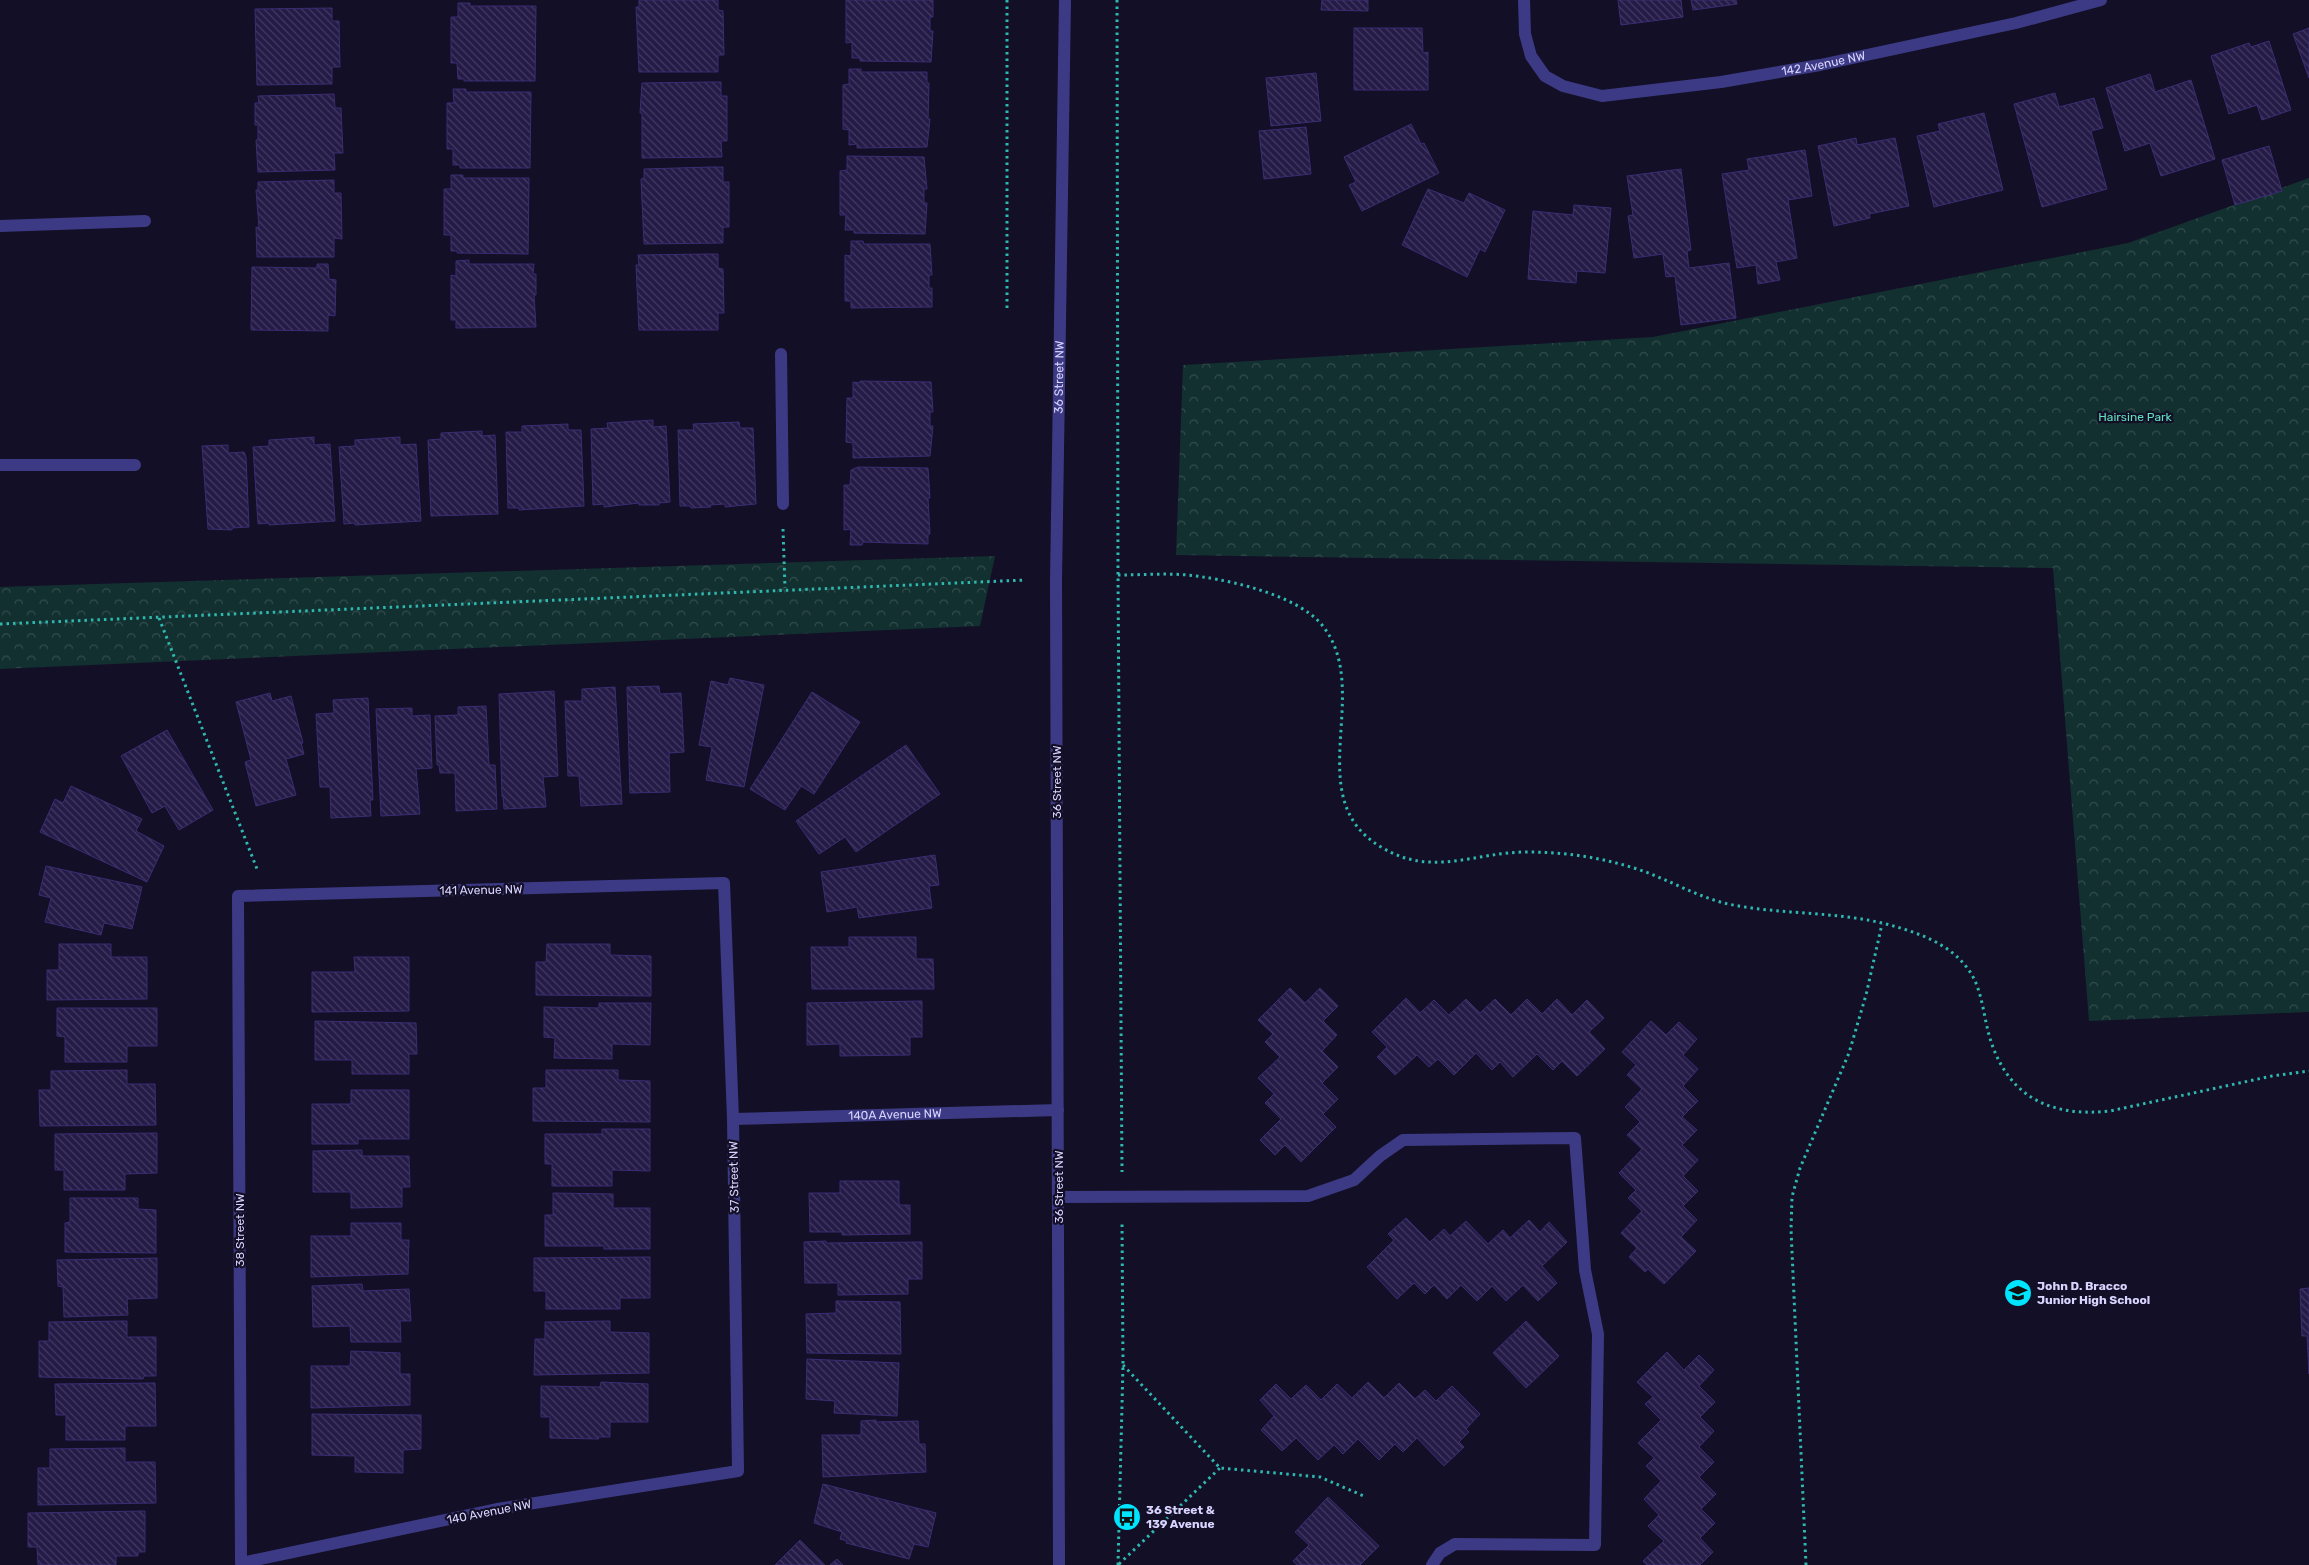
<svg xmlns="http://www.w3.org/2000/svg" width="2309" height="1565" font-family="Rubik,sans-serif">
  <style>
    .park { fill: url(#park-crowns) }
    .building { fill: url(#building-back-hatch); stroke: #3b2d73 }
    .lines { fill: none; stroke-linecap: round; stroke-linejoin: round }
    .path { stroke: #2fb8b0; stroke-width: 3; stroke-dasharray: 2.5 4; stroke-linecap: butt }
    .service { stroke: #3d3a85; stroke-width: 12 }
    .minor { stroke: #3d3a85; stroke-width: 12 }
    .tertiary { stroke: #3d3a85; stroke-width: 12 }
    .labels { text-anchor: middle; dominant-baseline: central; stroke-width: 4.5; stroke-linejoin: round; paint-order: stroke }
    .street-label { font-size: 12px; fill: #d9d4ff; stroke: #130f26 }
    .park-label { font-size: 12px; fill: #5fe0c0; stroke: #130f26 }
    .poi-label { font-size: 12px; font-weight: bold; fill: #d9d4ff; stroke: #130f26; text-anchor: start }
  </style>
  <defs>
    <pattern id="park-crowns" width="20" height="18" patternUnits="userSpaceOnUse" patternTransform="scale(1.25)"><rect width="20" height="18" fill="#12302f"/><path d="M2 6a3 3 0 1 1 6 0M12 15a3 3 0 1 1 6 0" fill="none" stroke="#344d4e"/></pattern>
    <pattern id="building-back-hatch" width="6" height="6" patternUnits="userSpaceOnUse" patternTransform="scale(1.25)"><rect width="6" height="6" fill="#241b47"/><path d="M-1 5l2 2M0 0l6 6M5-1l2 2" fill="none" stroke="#433b63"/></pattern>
  </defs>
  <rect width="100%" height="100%" fill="#130f26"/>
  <!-- park -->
  <path class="park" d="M2309 178V1012L2089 1021 2053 568 1176 555 1183 365 1653 337 2128 243Z
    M995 556 980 626 0 669V587Z"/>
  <!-- building -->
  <path class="building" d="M639 0H718V10L723 11 724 55H718V72H639L636 7H639Z
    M846 0H933V17H930V31H933L931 62 860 61V58H852V42L846 43Z
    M1322 0H1368V11L1321 10Z
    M1618 0H1681L1683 17 1621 25Z
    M1691 0H1736L1737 4 1693 10Z
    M458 3H470V6H536L535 81H464V79H458L457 63H451V17H458Z
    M332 8V21H339L340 67H332V84L257 85 255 9Z
    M1354 28H1422L1423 53 1428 52V90H1354Z
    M2309 28V78L2293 34Z
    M2269 41 2291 110 2262 120 2257 105 2229 114 2211 56 2249 43 2251 47Z
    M849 69H861V72H927V83H929L928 119H930L927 147 857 148V144L849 145V130L843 129V85L849 84Z
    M1316 73 1321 121 1271 126 1266 78Z
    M2150 74 2155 92 2191 80 2215 159 2161 176 2150 143 2125 151 2106 88Z
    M709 82H721V96H727V141H721L722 157 642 158V113H640L642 83Z
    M453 89H466V92H531L530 168H460V165H453V149H447V103H454Z
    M2055 93 2059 107 2094 98 2103 128 2091 131 2107 189 2042 207 2014 104Z
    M334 94 335 108H341L343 153H334L335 170 258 172 256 140H258V125H255V103H259L258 96Z
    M1984 113 2003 190 1934 207 1917 136 1940 131 1938 124Z
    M1411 124 1421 144 1424 143 1439 173 1362 211 1349 185 1356 182 1344 157Z
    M1306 127 1311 174 1264 179 1259 131Z
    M1856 138 1857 145 1895 138 1909 206 1869 214 1870 218 1834 226 1818 146Z
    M2269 146 2282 191 2235 205 2222 160Z
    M1805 150 1812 196 1788 200 1797 258 1776 262 1780 280 1758 284 1756 265 1737 268 1722 174 1749 170 1747 159Z
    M847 156 924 157 927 189H924V203H927L925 234 854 233V230H845L846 215H840V171L847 170Z
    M711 167H723V182H729V227H723V243L644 244 641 179 644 178V169Z
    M1681 169 1691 250 1687 251 1689 268 1729 263 1736 318 1681 325 1675 276 1666 277 1663 254 1634 258 1628 216 1633 215 1627 176Z
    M451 175H463V178H529L528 254 457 253V251H451V235H444V189H451Z
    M334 180V193H341L342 239 334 238V257H257L256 227 259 228 256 190H258V182Z
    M1428 189 1464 203 1469 193 1505 210 1485 252 1480 249 1467 277 1402 245Z
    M1574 205 1611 208 1605 273 1577 271 1576 283 1528 279 1533 211 1573 215Z
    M851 241H863L864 244H930L932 275H929V288H932V307L851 308V301H845V255L851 256Z
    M706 254H718V268L723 269 724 313H718V330H639L636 265H639L638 255Z
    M469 260V264H534L533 274H536V295H534L536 327 456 328V320H451V275L456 276V261Z
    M317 264H328L329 279 336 280 335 316 328 315V331L251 330 252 267 317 268Z
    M860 381 931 382 933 412H930V426H933L930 456 853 458V443L846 442 847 398H853V382L860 383Z
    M653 420V427L666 426 670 502 659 503V505H639V503L604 507V504L593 505 591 429 608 428 607 423Z
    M739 422 740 428H753L756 504 725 507V504L710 505 711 507 691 508 690 506H680L678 430H694L693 424Z
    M568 424V430H581L584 506 519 510V508H508L506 432H522V426Z
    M482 431V436L495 435 498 514 431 516 428 440 441 439V433Z
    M314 437V445L330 444 335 521 269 525V523L258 524 253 447 269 446V440Z
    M400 437V445L416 444 421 521 355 525V523L344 524 339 447 355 446V440Z
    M228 445V453L244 452 246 457 249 527 232 528V530L208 529 202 446Z
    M858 467 928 468 930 498H928L930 534H928V544L863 542 862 545H850L851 529 844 530V485H850L851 470Z
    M730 678 764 685 744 787 706 780 712 747 699 745 711 681 728 685Z
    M659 686 660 694 681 693 684 752 669 753 670 792 630 793 627 687Z
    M615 687 622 804 581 806 579 776H568L565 701H582V689Z
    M554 691 558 776 543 777 546 807 504 809 503 796H502L499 694Z
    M812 692 860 722 814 794 801 786 785 810 750 789Z
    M270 693 272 701 291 696 303 743H301L304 754 286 759 296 795 256 806 245 762 251 760 236 702Z
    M368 698 373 800H370L371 816 331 818 330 787H320L316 714 334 713 333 700Z
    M486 706 489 765H495L497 809 456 811 455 773H440L439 765H437L435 716 458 715V707Z
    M412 708V716L430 715 432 768 416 769 420 814 381 816 376 709Z
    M167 730 213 810 179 830 165 806 152 813 121 756Z
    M906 745 940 794 856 852 845 837 819 854 796 821Z
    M71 786 142 819 136 831 164 846 147 882 40 832 55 799 63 803Z
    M935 855 939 885 929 886 932 908 859 918 857 907 827 912 821 872Z
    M46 866 142 887 132 929 104 923 101 935 45 922 51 898 39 895Z
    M849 937H916V959H933L934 989H812L811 947H849Z
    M59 944H111V957H147V999L47 1000V970H59Z
    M547 944H610V955L651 956V996L536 995V962H546Z
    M354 957H409V1011L312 1012V972H355Z
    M1290 988 1305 1003 1320 988 1338 1006 1323 1021 1337 1035 1322 1051 1338 1067 1322 1083 1338 1099 1323 1114 1336 1127 1301 1162 1285 1145 1275 1155 1260 1140 1281 1119 1265 1103 1274 1094 1258 1078 1280 1057 1265 1042 1273 1034 1258 1020Z
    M1406 998 1420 1013 1434 1000 1449 1015 1466 999 1480 1013 1495 999 1511 1015 1527 999 1542 1014 1557 999 1572 1015 1587 1000 1604 1018 1589 1032 1605 1049 1577 1076 1562 1061 1553 1070 1537 1054 1513 1077 1500 1062 1492 1070 1476 1053 1454 1075 1438 1059 1429 1067 1417 1055 1395 1075 1377 1057 1387 1047 1372 1032Z
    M922 1001V1037H910V1055L840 1056V1044L807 1045V1003Z
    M599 1003H651L650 1045 612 1044V1059L554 1058 555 1038 544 1037V1007L599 1008Z
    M57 1008H157V1046H127V1062H65V1037L57 1036Z
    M315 1021 416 1023 417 1054H409V1074H352V1060H315Z
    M1651 1021 1666 1035 1679 1022 1697 1039 1683 1055 1698 1069 1683 1086 1698 1101 1682 1117 1697 1130 1682 1145 1698 1160 1683 1176 1698 1191 1683 1206 1697 1220 1681 1237 1696 1251 1664 1284 1648 1269 1645 1272 1629 1257 1637 1248 1621 1233 1642 1211 1628 1198 1636 1190 1619 1173 1642 1149 1627 1135 1640 1122 1625 1107 1642 1089 1627 1075 1636 1065 1622 1052Z
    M127 1070V1084H155L156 1125 40 1126 39 1090H51V1071Z
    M546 1070H618V1080L650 1081V1122L533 1121V1088H546Z
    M351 1090H409V1139H358V1144H312V1104H351Z
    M602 1129H650V1171L612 1170V1186H552V1164H545V1134H602Z
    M157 1133V1173L125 1174V1190H64V1170H55V1134Z
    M362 1150V1156H409L410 1187H402V1207L351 1208V1192H313V1151Z
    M840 1181H899V1205H910V1234L842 1235V1232H810L809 1193H840Z
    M553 1193 613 1194V1208H650V1249H604V1246H545V1215H553Z
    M70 1198H138V1209L156 1210V1253L65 1252V1223L70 1222Z
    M1406 1218 1430 1242 1444 1229 1450 1236 1466 1221 1488 1244 1503 1230 1510 1238 1529 1220 1540 1232 1549 1222 1567 1242 1542 1266 1557 1283 1538 1301 1523 1285 1506 1301 1492 1286 1477 1301 1461 1285 1447 1299 1434 1285 1425 1294 1414 1283 1397 1299 1367 1267 1394 1240 1388 1234Z
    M351 1223H401V1240H409L408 1274 311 1277V1236H351Z
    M826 1241V1243L922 1242V1279H908V1294L838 1295V1283H805L804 1242Z
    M650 1257V1298H620V1309H546V1291H534V1258Z
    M157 1258V1298L127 1299 128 1315 64 1317 63 1287 58 1286 57 1260Z
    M362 1284 363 1291 409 1289 411 1321H400L401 1342H351L350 1326 313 1327 312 1286Z
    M2309 1288V1374L2307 1336H2302L2300 1289Z
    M836 1301 900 1302 901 1354 807 1353 806 1314 836 1313Z
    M127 1321V1337H156V1376H144L143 1379 39 1377V1341H49V1322Z
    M610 1321V1332L649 1333V1373L534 1375 535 1339H545V1322Z
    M1526 1321 1559 1356 1526 1388 1493 1353Z
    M351 1351 400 1353V1374H410V1405L311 1408V1366H350Z
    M1667 1352 1684 1370 1699 1355 1714 1370 1699 1386 1715 1402 1700 1417 1714 1431 1699 1447 1714 1462 1699 1477 1716 1494 1701 1509 1715 1523 1700 1538 1713 1552 1700 1565H1647L1643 1561 1664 1541 1648 1526 1659 1515 1644 1499 1661 1481 1646 1466 1654 1458 1638 1443 1661 1420 1645 1404 1653 1397 1637 1382Z
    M807 1359 899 1363 897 1416 834 1413 835 1401 806 1399Z
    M601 1382 648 1384V1422H610V1437H598L599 1439 550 1438V1417H541V1386L600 1387Z
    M1368 1382 1384 1398 1399 1383 1415 1399 1425 1390 1436 1401 1452 1386 1480 1414 1466 1429 1469 1432 1459 1442 1464 1447 1444 1466 1417 1438 1403 1452 1395 1444 1379 1460 1358 1439 1343 1454 1334 1445 1318 1460 1296 1438 1282 1451 1261 1430 1274 1416 1260 1400 1276 1384 1291 1399 1306 1385 1321 1400 1337 1384 1352 1398Z
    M155 1383 156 1426H125V1440H66V1415H56L55 1384Z
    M312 1414 421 1415V1449L403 1450V1473L355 1472V1456L312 1455Z
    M876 1420V1422L918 1421 919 1444H925L926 1472 823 1477 822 1435H861V1421Z
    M125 1448V1462H155L156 1503 38 1505V1468H50V1449Z
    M823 1484 936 1513 928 1547 914 1544 909 1559 846 1543 847 1541 840 1539 842 1532 814 1523Z
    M1328 1497 1379 1546 1360 1565H1297L1293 1561 1309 1545 1295 1532Z
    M145 1511V1552H138V1556H116V1565H38L37 1547H28V1513Z
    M800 1540 825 1565H775Z
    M837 1559 843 1565H830Z"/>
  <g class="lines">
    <!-- path -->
    <path class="path" d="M1117 0 1118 575 1122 1172
      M1007 308V0
      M783 529 785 588
      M1118 575C1146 575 1175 572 1203 577 1238 582 1299 597 1322 625 1375 690 1298 798 1381 847 1432 878 1474 852 1527 852 1567 852 1605 858 1643 871 1671 881 1698 897 1728 904 1781 915 1838 911 1890 925 1919 933 1950 944 1968 969 1981 986 1983 1011 1988 1031 2004 1094 2047 1118 2110 1111L2272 1076 2309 1071
      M159 618 257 869
      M0 624 1026 580
      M1123 1365 1220 1468 1320 1477 1366 1497
      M1119 1564 1220 1468
      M1118 1565 1123 1365 1122 1223
      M1806 1565 1791 1229 1792 1197 1800 1168 1849 1053 1866 995 1882 924"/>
    <!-- service -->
    <path class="service" d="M0 226 145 221
      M0 465H135
      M1059 1197 1308 1196 1354 1180 1380 1156 1403 1140 1575 1138 1585 1270 1598 1334 1595 1545 1455 1544 1440 1553 1432 1565"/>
    <!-- minor -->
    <g class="minor">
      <path id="s1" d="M1524 0 1525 34 1531 56 1545 76 1563 86 1602 96 1721 82 1820 65 2016 23 2101 0"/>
      <path d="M781 354 783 504"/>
      <path d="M724 883 733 1119 738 1471 497 1509 241 1563 238 896Z"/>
      <path id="s2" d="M733 1119 1058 1110"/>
    </g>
    <!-- tertiary -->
    <path class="tertiary" id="s3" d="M1059 1565 1056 580 1065 0"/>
  </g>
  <!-- icons -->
  <defs>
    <g id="school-disc" transform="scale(1.4375)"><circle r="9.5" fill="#00e5ff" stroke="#130f26"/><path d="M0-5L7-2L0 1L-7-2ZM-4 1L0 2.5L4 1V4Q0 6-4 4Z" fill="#111"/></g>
    <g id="bus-disc" transform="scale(1.4375)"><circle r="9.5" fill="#00e5ff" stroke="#130f26"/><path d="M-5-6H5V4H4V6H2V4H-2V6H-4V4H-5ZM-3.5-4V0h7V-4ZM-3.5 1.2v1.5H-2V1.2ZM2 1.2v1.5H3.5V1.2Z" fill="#111"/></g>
  </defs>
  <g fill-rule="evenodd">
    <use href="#school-disc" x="2018" y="1293"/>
    <use href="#bus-disc" x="1127" y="1517"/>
  </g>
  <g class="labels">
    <!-- street labels -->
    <g class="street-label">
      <text stroke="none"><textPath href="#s1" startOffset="366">142 Avenue NW</textPath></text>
      <text stroke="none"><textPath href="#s3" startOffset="1188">36 Street NW</textPath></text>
      <text transform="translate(1057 782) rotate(-90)">36 Street NW</text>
      <text transform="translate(481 890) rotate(-1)">141 Avenue NW</text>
      <text stroke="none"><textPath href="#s2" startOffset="162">140A Avenue NW</textPath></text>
      <text transform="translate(734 1177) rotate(-91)">37 Street NW</text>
      <text transform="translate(1059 1187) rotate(-90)">36 Street NW</text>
      <text transform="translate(240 1230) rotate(-90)">38 Street NW</text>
      <text transform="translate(489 1512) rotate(-11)">140 Avenue NW</text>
    </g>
    <!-- park labels -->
    <g class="park-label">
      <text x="2135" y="417">Hairsine Park</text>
    </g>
    <!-- poi labels -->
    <g class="poi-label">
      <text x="2037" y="1286">John D. Bracco<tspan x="2037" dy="14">Junior High School</tspan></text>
      <text x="1146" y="1510">36 Street &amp;<tspan x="1146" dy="14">139 Avenue</tspan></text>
    </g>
  </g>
</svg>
